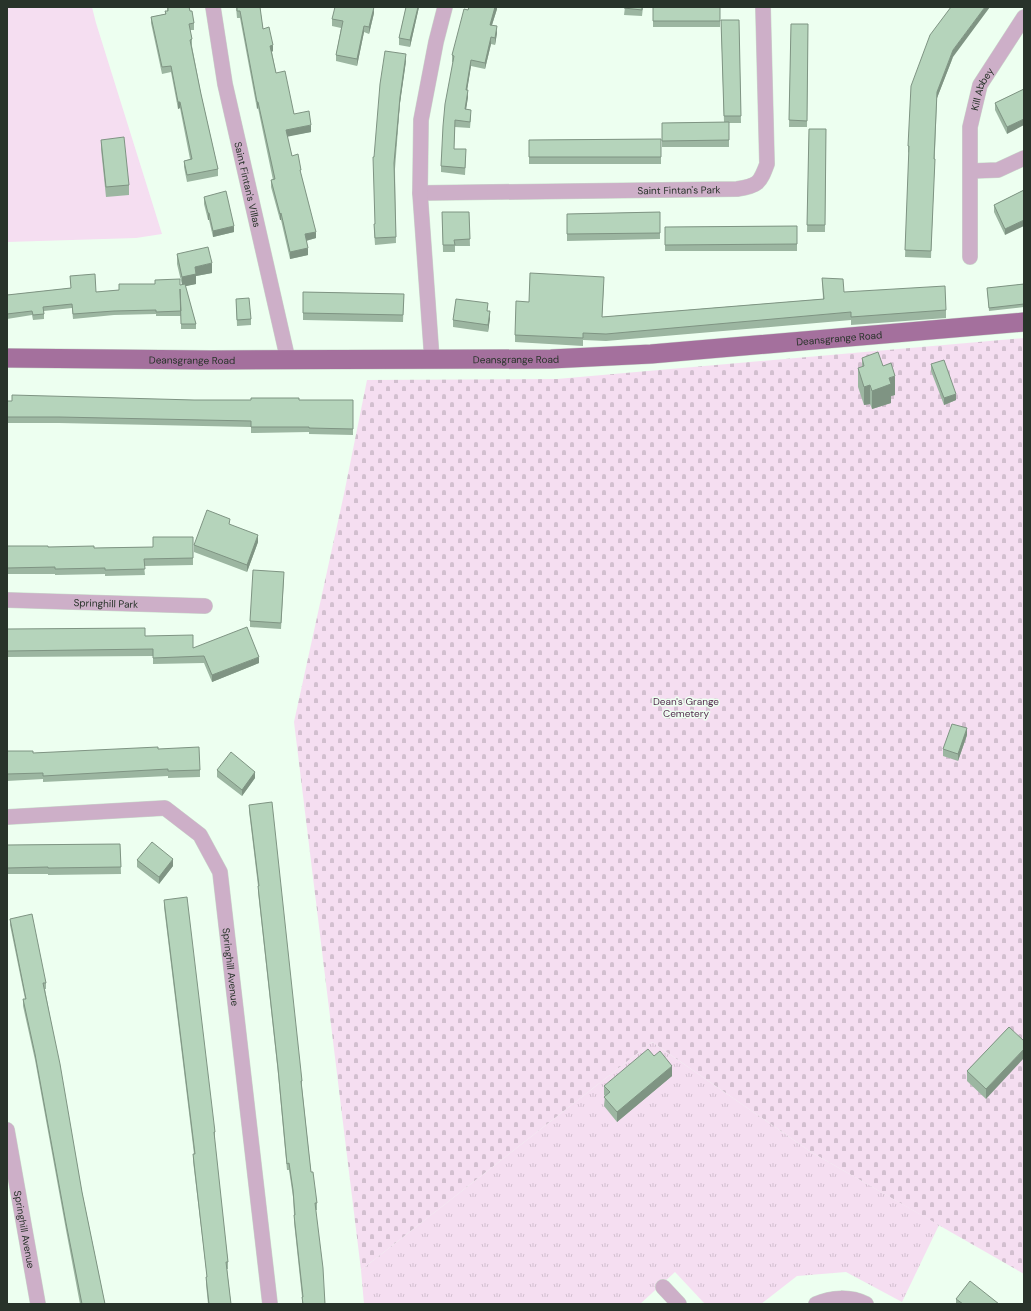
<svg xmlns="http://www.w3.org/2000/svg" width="1031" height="1311" font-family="'DM Sans',sans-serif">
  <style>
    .green { fill: #f5def1 }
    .cemetery { fill: url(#cemetery-stones) }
    .park { fill: url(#park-tufts) }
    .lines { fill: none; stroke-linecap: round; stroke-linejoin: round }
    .minor-casing { stroke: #cadacc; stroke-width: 16 }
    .major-casing { stroke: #cadacc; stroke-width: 20 }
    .minor { stroke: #cdafc8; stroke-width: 15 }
    .major { stroke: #a4709d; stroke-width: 19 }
    .wall { fill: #9cb6a1 }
    .shaded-wall { fill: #7f9483 }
    .building { fill: #b5d4bb; stroke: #7f9483 }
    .labels { text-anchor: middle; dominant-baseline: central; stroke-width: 3; stroke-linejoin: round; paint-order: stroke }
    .street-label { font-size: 10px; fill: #28332a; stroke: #edfff0 }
    .park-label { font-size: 10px; fill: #542c4f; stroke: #edfff0 }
  </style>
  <defs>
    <pattern id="cemetery-stones" width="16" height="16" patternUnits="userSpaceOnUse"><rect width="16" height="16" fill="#f5def1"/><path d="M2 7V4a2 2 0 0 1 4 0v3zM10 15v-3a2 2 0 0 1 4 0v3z" fill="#d2bfcf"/></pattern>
    <pattern id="park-tufts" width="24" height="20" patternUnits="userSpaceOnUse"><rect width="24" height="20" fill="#f5def1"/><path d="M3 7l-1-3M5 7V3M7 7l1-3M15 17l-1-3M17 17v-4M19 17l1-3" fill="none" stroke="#d2bfcf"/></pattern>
  </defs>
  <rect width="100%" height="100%" fill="#edfff0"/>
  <!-- green -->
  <path class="green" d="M7 7H92L96 23 162 234 136 238 7 242Z"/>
  <!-- cemetery -->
  <path class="cemetery" d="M1024 338V1274L811 1152 652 1042 361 1270 294 722 344 494 367 380 557 379Z"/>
  <!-- park -->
  <path class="park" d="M652 1042 811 1152 939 1225 902 1302 846 1272 797 1276 761 1304H705L675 1272 640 1304H364L361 1270Z"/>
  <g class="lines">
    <!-- minor casing -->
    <g class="minor-casing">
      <g id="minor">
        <path id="s1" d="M213 7 225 84 288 360"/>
        <path d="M971 171 998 170 1024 158"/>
        <path id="s2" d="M420 193 737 189C758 186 760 183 767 164L763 7"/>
        <path id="s3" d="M970 257V127L980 85 1024 17"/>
        <path d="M432 360 420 193 421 120 436 42 445 7"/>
        <path id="s4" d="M7 600 205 606"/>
        <path id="s5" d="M7 817 165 808 200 835 220 872 270 1304"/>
        <path id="s6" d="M7 1130 38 1304"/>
        <path d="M663 1287 679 1304"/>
        <path d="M816 1304C831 1297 850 1296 866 1304"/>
      </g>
    </g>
    <!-- major casing -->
    <g class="major-casing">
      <g id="major">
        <path id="s7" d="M7 358 211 360 551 359 651 354 1024 322"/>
      </g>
    </g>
    <!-- minor -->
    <use href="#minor" class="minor"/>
    <!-- major -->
    <use href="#major" class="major"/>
  </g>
  <!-- wall -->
  <path class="wall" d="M167 7H189L190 11 194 23V30H190L192 39V46L201 94 218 169V176L187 182 184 167V161L190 159 180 108 178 109 171 72 162 74 151 23V17L165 14V11H167Z
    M236 7H260L263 29 273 51 272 52 276 73 294 114 311 132 287 136 292 156 301 174 316 238 306 241 308 255 290 259 281 220H280L271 187V180H273L258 108 257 109 240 18H237Z
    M406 7H419L410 47 399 45V38Z
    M497 7V9L492 25 497 33 495 45 491 44 485 69 471 66 467 90 468 97 466 109 471 117 470 128 455 127 454 149 466 156 465 175 441 172V166L453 62H452V55L468 10Z
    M625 7H643L642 16 624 15Z
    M653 7H720V27H653Z
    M374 13 369 34 364 32 357 66 336 61V55L341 28 332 26V19Z
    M721 20H739L741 123H729V147H662V123L724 122Z
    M791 24H808L807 127H789Z
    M953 57 937 98 931 258 905 257 909 153 908 152V146Z
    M406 61 400 103 395 169 396 243 375 245 374 231V224H375L374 157Z
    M1024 89 1007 134 995 110V103Z
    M809 129H826L825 232H807Z
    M661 139V164H529V140Z
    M101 140 129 185V195L106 197 101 149Z
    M1024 190 1005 235 994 212V205Z
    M204 197 234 232 213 237 209 220H208L204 204Z
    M442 212H469L470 246H455V252H443Z
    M660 212V239L567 241V214Z
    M797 226V251H665V227Z
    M177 254 212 273 196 276V284L185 286 196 324V329H181V297V316H156V314L114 315 73 319 72 308 44 311V319L33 320 32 315 7 319V295L71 288 70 276 96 292 182 285 177 264Z
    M822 278 844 292 946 310V318L851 325V320L606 341 583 340V346L515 342V335L529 302 604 285 602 317 823 299Z
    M1024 284V307L989 311 987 288Z
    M303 292 404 294 403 322 303 320Z
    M236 299 251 319V325L237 326Z
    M490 318 488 332 453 327V320Z
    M862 358 883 366 895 395 891 396V403L872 409 870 404 864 405 858 387V368L862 367Z
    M931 364 956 400 944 405 931 371Z
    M194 400H353V435L309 434V432L251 433V427L59 423H7V401Z
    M193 537V565L144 566 145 575 105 576V574L55 575V574H7V546L94 548 153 547Z
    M258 542 247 572 194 552V545Z
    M284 578 281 629 250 627V621Z
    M7 629 145 636 193 648 259 663 212 682 204 663 153 664V656L7 657Z
    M967 735 958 761 943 756V749Z
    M158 749 200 770V777L168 778V776L43 782V779L7 781V751L33 753Z
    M217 770 255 778 242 796 217 777Z
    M249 805 302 1081V1087L311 1172 317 1203V1210H315L325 1304H302V1297L294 1222V1215L293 1197 289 1170H287L284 1139 278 1074 258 892V886L249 811Z
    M120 844 121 874 48 875V874H7V845Z
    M137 860 173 866 159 884 137 867Z
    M164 900 215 1132V1139H214L228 1262V1269H227L231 1304H208L206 1284V1277H207L193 1161V1154H194L164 907Z
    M10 919 46 983V989H45L82 1192 105 1304H80L66 1230 35 1060 23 1006V999H25L10 925Z
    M1009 1027 986 1099 967 1081V1071Z
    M654 1056 672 1076 617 1122 604 1106 605 1096 604 1095V1086Z
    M956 1299 999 1304H956Z"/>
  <!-- shaded-wall -->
  <path class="shaded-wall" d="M374 7V13L369 34V27Z
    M418 7H419L410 47V40Z
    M495 7H497V9L490 31V25Z
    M985 7H990L953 57 937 98V92L953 50Z
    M364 26V32L357 66V59Z
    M497 26V33L495 45V38Z
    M491 37V44L485 69V63Z
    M273 45V51L270 52V46Z
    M406 54V61L400 103 394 170 400 97Z
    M471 60V66L466 97V90Z
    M468 90V97L465 116V109Z
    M178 102H180V108L178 109Z
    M257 102H258V108L257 109Z
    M1024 119V125L1007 134V127Z
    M311 125V132L286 137V130Z
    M209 213V220H208V213Z
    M281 213V220H280V214Z
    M1024 220V226L1005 235V229Z
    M234 226V232L213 237V231Z
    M316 232V238L305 241V234Z
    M308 248V255L290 259V252Z
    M212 263V273L196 276V284L182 287V277L195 267Z
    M490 311V318L488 332V325Z
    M895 376V395L891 396V403L872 409V391L889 378Z
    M870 385V404L864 405V387Z
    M956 394V400L944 405V398Z
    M258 535V542L247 572V565Z
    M259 657V663L212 682V675Z
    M967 728V735L958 761V754Z
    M255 772V778L242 796V790Z
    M173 859V866L159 884V877Z
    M1024 1049V1058L986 1099V1089Z
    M672 1066V1076L617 1122V1112Z"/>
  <!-- building -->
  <path class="building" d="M168 7H189L190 11H192L194 23 189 24 192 39 190 40 201 94 218 169 187 175 184 161 192 159 180 102H178L171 66 162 67 151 17 166 14 165 11H168Z
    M237 7H260L263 29 269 27 273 45 270 46 276 73 285 71 294 114 309 111 311 125 286 130 292 156 298 154 301 170H300L316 232 305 234 308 248 290 252 281 213 280 214 271 180 275 179 258 102H257L240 11H237Z
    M335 7H374L369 27 364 26 357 59 336 55 343 21 332 19Z
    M406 7H418L410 40 399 38Z
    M469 7H495L490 25 497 26 495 38 491 37 485 63 471 60 466 90H468L465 109 471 110 470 122 455 120 454 149H466L465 168 441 166 443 126 445 104 454 56 452 55 464 9 468 10Z
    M625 7H642V10L624 8Z
    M653 7H720V21H653Z
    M951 7H985L953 50 937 92 934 159H935L931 251 905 250 909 146H908L911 86 930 35Z
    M721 20H739L741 116H724Z
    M791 24H808L807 121 789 120Z
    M385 51 406 54 400 97 394 163 396 237 375 238 374 224H375L373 157H374L380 84Z
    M1024 89V119L1007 127 995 103Z
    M729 122V140L662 141V123Z
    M809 129H826L825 225H807Z
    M124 137 129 185 106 187 101 140Z
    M661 139V157H529V140Z
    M1024 190V220L1005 229 994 205Z
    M226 191 234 226 213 231 209 213H208L204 197Z
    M442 212H469L470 239 454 240 455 245H443Z
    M660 212V233L567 234V214Z
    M797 226V244L665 245V227Z
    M208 247 212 263 195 267 196 274 182 277 177 254Z
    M530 273 604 277 602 317 824 299 822 278 843 279 844 292 945 286 946 310 851 317V312L606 334 583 333V338L515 335 516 301 529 302Z
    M95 274 96 292 119 290V284H155V280L180 279V285L185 284 196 324H181L180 289 181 311 156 312V310L114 311 73 314 72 304 43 307 44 314 33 315 32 311 7 314V295L71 288 70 276Z
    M1024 284V304L989 308 987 288Z
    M303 292 404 294 403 315 303 313Z
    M249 298 251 319 237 320 236 299Z
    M456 299 488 303 487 311H490L488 325 453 320Z
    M878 352 883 366 891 363 895 376 889 378 891 384 872 391 870 385 864 387 858 368 864 366 862 358Z
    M944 360 956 394 944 398 931 364Z
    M12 395 194 400H251V398H299V400H353V429L309 428V427H251V421L59 417H7V401H12Z
    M207 510 230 519 229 524 258 535 247 565 194 545Z
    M153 537H193V558L144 559 145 569 105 570V568L55 569V567L7 568V546H48V547L94 546V548L153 547Z
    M253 570 284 572 281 623 250 621Z
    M247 627 259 657 212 675 204 656 153 658V649L7 651V629L145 628V636L193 635V648Z
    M952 724 967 728 958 754 943 749Z
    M158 747V749L199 747 200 770 168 771V769L43 776V773L7 774V751H33V753Z
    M231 752 255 772 242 790 217 770Z
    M272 802 302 1081H301L311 1172H313L317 1203H315L323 1268 325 1304H303L302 1297H303L294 1215H295L293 1190 289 1163 287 1164 278 1068 258 886H259L249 805Z
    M152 842 173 859 159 877 137 860Z
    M120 844 121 867 48 868V867L7 868V845Z
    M187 897 215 1132H214L228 1262H226L231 1304H209L206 1277H207L193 1154H195L164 900Z
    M32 914 46 983H43L60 1064 82 1192 105 1304H82L66 1223 35 1054 23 999H26L10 919Z
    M1009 1027 1024 1041V1049L986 1089 967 1071Z
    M648 1049 654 1056 660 1051 672 1066 617 1112 604 1097 610 1092 604 1086Z
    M970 1281 999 1304H963L956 1299Z"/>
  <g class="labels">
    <!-- street labels -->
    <g class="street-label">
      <text stroke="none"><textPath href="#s3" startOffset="170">Kill Abbey</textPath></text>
      <text stroke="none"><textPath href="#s1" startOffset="181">Saint Fintan's Villas</textPath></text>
      <text stroke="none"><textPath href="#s2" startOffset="259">Saint Fintan's Park</textPath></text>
      <text stroke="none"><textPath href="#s7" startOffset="833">Deansgrange Road</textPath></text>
      <text stroke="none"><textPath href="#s7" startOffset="509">Deansgrange Road</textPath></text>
      <text stroke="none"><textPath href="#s7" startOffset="185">Deansgrange Road</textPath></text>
      <text stroke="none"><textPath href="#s4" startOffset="99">Springhill Park</textPath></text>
      <text stroke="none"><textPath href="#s5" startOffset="340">Springhill Avenue</textPath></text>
      <text stroke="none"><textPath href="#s6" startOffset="101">Springhill Avenue</textPath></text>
    </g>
    <!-- park labels -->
    <g class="park-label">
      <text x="686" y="701">Dean's Grange<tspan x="686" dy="12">Cemetery</tspan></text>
    </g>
  </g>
  <!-- border -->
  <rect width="1031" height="1311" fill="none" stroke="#28332a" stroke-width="16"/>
</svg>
